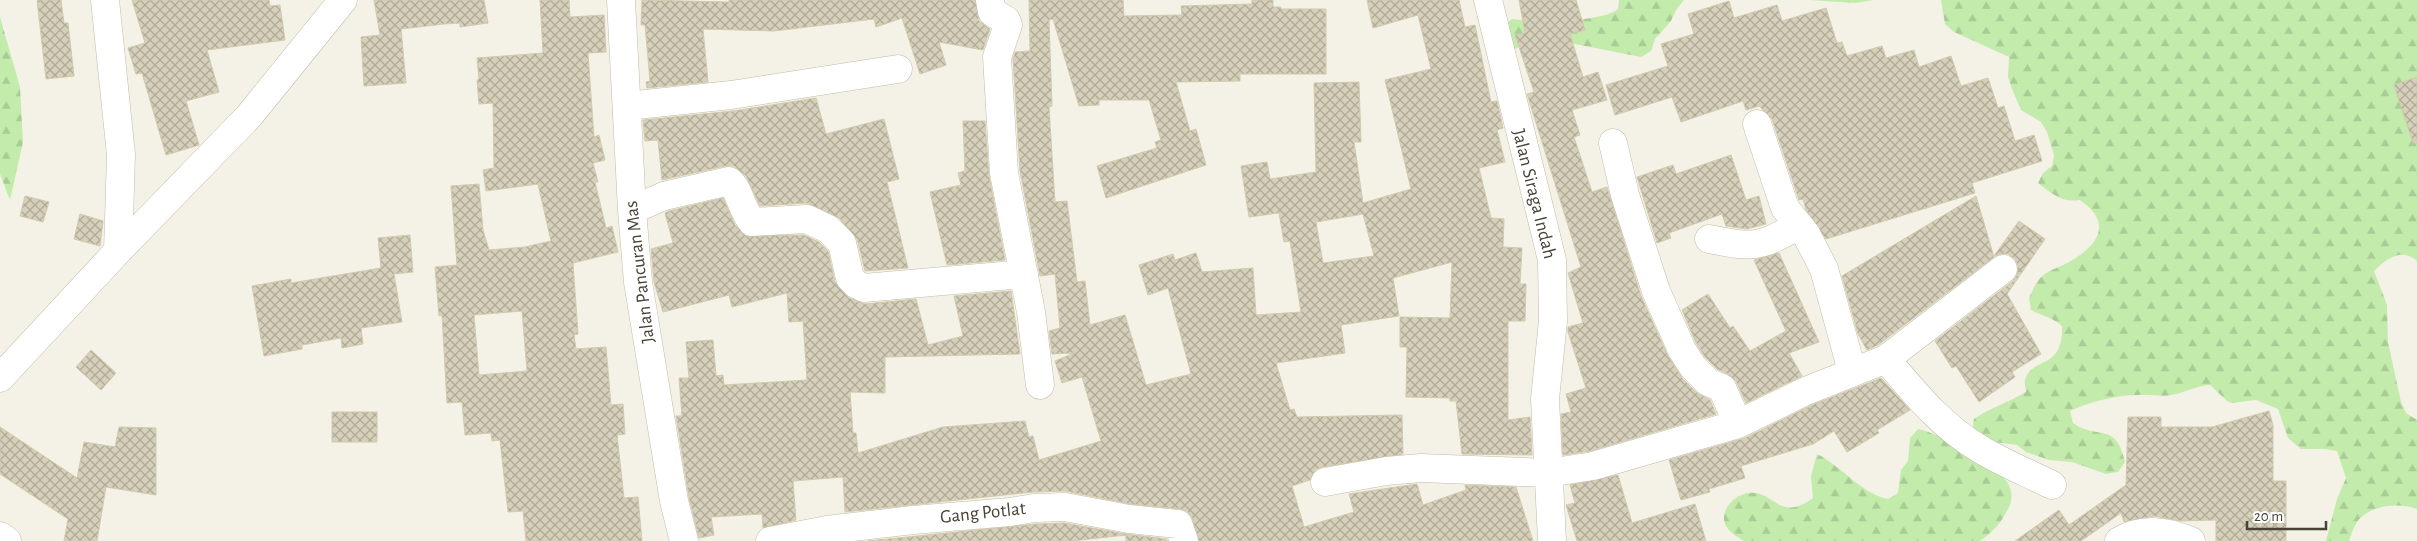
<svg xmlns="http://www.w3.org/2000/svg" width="2417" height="541" font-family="'Alegreya Sans',sans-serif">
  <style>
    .forest { fill: url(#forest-firs) }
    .building { fill: url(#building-cross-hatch); stroke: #d1caad; fill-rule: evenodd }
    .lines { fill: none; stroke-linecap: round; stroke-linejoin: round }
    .minor-casing { stroke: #c0bca8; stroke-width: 29 }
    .minor { stroke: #fff; stroke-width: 28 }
    .labels { text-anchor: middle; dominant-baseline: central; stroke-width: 5; stroke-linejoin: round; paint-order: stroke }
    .street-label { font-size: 19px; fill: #474335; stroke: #fff }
  </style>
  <defs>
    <pattern id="forest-firs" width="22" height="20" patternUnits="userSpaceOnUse" patternTransform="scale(1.25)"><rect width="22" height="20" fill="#c3ebac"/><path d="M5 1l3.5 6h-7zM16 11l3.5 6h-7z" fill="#a9cb95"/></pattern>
    <pattern id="building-cross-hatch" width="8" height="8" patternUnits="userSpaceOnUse" patternTransform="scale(1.25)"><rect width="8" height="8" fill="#d6d0ba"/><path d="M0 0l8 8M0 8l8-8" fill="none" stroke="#afaa98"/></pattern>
  </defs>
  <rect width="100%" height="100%" fill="#f4f2e6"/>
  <!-- forest -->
  <path class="forest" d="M1619 0H1684L1676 10 1671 21 1655 39 1651 51 1641 57 1539 37 1515 49 1511 45 1507 23 1512 19C1534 22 1601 23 1618 9Z
    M1809 0H1873L1855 3Z
    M1941 0H2417V261C2402 247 2386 259 2374 271L2387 305 2388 342 2401 402 2406 413 2417 420V509C2399 502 2369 505 2357 522 2353 528 2351 535 2349 541H2326L2337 499 2346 478 2337 451 2325 449H2301L2288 438 2278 409 2256 400 2232 403 2227 401 2210 385C2196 386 2186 392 2172 395 2161 397 2149 394 2138 395 2116 395 2089 402 2070 411L2073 423C2100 441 2116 421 2125 462L2118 472 2106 474 2072 462 2049 460 2026 452 2017 445 1994 442 1972 431 1974 419C1990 408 2009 402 2026 392 2026 389 2024 383 2025 380 2031 357 2064 370 2062 326 2052 317 2042 316 2031 310L2029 298C2032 292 2035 284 2040 278 2049 269 2061 267 2071 261 2100 244 2112 222 2080 200 2062 203 2052 194 2038 183L2043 173 2052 166 2054 155 2047 132 2041 122 2021 110 2012 89 2008 77 2009 57 1954 32 1945 24Z
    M0 17 20 87 23 142 10 200 0 174Z
    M1918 429C1936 433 1951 443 1966 452 1988 465 2023 481 2008 509 2001 523 1993 532 1980 541H1744C1738 537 1730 533 1726 526 1718 512 1734 494 1749 493 1774 490 1779 523 1813 498L1811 476 1817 454C1843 467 1860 493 1888 499L1898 493 1901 470 1908 461 1910 438Z"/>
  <!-- building -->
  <path class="building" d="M37 0H61L64 23H68L74 76 46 79Z
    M132 0H269L270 6 280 5 285 40 207 50 219 92 186 101 199 145 166 155 142 73 136 74 128 48 145 43Z
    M374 0H484L488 23 460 27V23L444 24 401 29 406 83 364 86 361 37 380 35Z
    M540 0H569L570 17 604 15 606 52 588 53 594 137 599 135 605 160 593 163 598 182H595L606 228 612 226 618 252 573 263 578 334 574 335 576 349 606 347 611 405 623 404 625 434 617 435 624 498 638 497 642 541H526L523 511 508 512 500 440 492 441 491 433 465 435 462 402 447 403 442 315 439 316 435 267 457 265 451 186 479 184 483 230 489 250 525 247 551 241 538 184 486 191 483 170 494 168 493 103 479 104 477 80 479 79 477 58 543 53ZM522 311 527 371 479 375 474 315Z
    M642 0 729 2V0H975L979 21 990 29 983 50 939 42 946 65 920 74 902 18 876 27 874 19 774 31 703 29 708 82 647 88 646 82 650 81 645 25H641Z
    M1029 0H1123L1124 16 1182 15 1181 6 1252 4V0H1273V7H1281V9H1326V74H1240V81L1176 82 1190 131 1196 129 1206 165 1106 198 1097 166 1157 148 1155 142 1161 140 1149 100H1099V105L1079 106 1053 19 1049 20 1052 106 1049 107 1055 202 1067 201 1077 282 1085 281 1090 325 1125 315 1146 385 1191 374 1168 288 1148 295 1139 265 1173 254 1175 260 1196 253 1202 272 1253 268 1256 315 1301 312 1290 241 1284 242 1279 213 1249 217 1241 166 1267 162 1270 179 1316 172 1314 83 1359 82 1361 142H1354L1363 203 1411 189 1385 80 1431 69 1418 15 1373 28 1367 0H1459L1465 27 1475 25 1491 102 1497 101 1503 128 1497 130 1505 162 1479 168 1491 218 1504 219 1503 247 1522 248 1520 284H1526L1525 321H1508V420L1530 417 1532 455 1462 454 1456 401H1450V398L1406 397 1407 347H1400V317L1450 318 1452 262 1393 278 1399 316 1341 325 1345 353 1276 363 1290 410 1294 409 1297 417 1402 415 1403 454 1322 467 1315 470 1310 480 1292 486 1304 527 1354 512 1349 494 1417 484 1423 505 1466 490 1465 485 1516 487 1533 541H1199L1192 518 1187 511 1180 509 1131 504 1065 491 1033 492 845 512 843 477 793 481 796 520 763 528 762 514 711 517 714 535 699 538 689 498 676 416H682L679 378H689L686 342 713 340 716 376 723 375 724 385 807 380 803 321 789 322 787 293 732 307 729 295 663 312 654 282 651 249 673 243 665 213 669 211 723 198 735 225 746 236 804 235 819 242 828 251 835 282 849 298 865 304 916 299 928 345 963 336 954 296 1011 291 1020 354 885 357V393L850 392 853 433H856L858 453 943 427 1025 421 1029 437 1033 436 1039 460 1101 441 1082 377 1062 383 1055 361 1074 353 1052 354 1049 331 1060 328 1055 274 1040 276 1020 171 1013 59 1015 52 1030 51ZM1363 214 1374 256 1323 263 1316 222Z
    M1519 0H1576L1585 30 1570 34 1583 77 1598 72 1607 100 1572 110 1580 135 1574 137 1592 192 1607 187 1641 296 1668 356 1682 378 1697 393 1710 400 1716 414 1590 451 1563 455 1561 414 1571 412 1566 394 1586 388 1568 332V327L1583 323 1568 273 1581 267 1527 94 1534 92 1515 35 1525 33Z
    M1729 1 1734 18 1777 5 1782 21 1826 8 1837 43 1842 42 1847 56 1882 46 1886 58 1914 50 1919 67 1951 56 1961 86 1988 78 1998 108 2004 106 2015 141 2034 135 2042 161 1972 183 1975 193 1826 239 1806 210 1803 199 1799 200 1772 119 1759 106 1746 110 1743 101 1681 122 1672 97 1615 115 1606 85 1668 66 1661 44 1694 34 1688 14Z
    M2417 77V143H2413L2394 85Z
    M816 98 826 134 884 119 899 179 887 182 908 268 865 271 857 239 839 218 807 203 760 206 746 176 734 166H725L662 180 658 140 645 141 643 120 733 111Z
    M963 121H985L989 176 1005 260 947 265 930 192 961 185 958 173 965 171Z
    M1731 155 1746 200 1759 196 1766 224 1747 229 1726 226 1722 214 1669 233 1671 238 1657 243 1637 177 1673 165 1676 174Z
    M25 196 49 202 43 222 20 216Z
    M1976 196 1994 257 1878 345 1867 350 1858 334 1842 276Z
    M80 214 103 221 100 246 74 239Z
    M2019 221 2045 239 2007 294 2041 354 2012 372 2015 377 1979 402 1956 366 1952 368 1935 341 2013 281 2017 275 2018 266 2015 259 2008 254H2001L1994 256Z
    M410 235 413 272 394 274 402 322 361 328 363 344 342 348 341 338 302 345V349L264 356 252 286 291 279V283L381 268 378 238Z
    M1779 253 1819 342 1789 353 1802 376 1746 403 1736 381 1728 374 1717 369 1705 357 1696 343 1682 310 1708 294 1730 328 1733 326 1750 351 1786 331 1754 260Z
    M91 350 116 373 101 390 76 367Z
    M1881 378 1910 410 1877 430 1879 433 1847 452 1834 431 1813 444 1741 466 1745 478 1709 489 1710 492 1681 500 1669 460 1745 438 1812 405Z
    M2269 411 2273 425V481H2286V541H2216V520L2180 521 2154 516 2124 522 2121 513 2081 541H2015L2059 510 2069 525 2126 485 2128 417H2161V427H2212Z
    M332 412H377V442H332Z
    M0 427 77 478 84 442 115 447 119 427 156 428V495L106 487 97 541H64L68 519 0 474Z
    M1618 475 1632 523 1695 504 1706 541H1577L1566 505 1575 503 1570 485Z
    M1064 523 1126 534 1167 539V541H1126V535L1072 541H868L1036 524Z"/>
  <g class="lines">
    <!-- minor casing -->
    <g class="minor-casing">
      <path id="minor" d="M105 0 121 155 118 251
        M621 0 632 210 638 282 674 501 684 541
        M990 0 992 12 1006 20 1008 25 997 57 1004 173 1031 312 1040 385
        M1488 0 1552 260 1553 321 1545 399 1552 541
        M627 106 731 95 898 69
        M1757 124 1785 208 1806 234 1824 269 1852 371
        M1613 143 1625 195 1656 291 1682 350 1693 367 1708 382 1722 388 1738 424
        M632 210 664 196 729 181C739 188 742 211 752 222L807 219 828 229 842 243 850 278 856 284 864 288 1024 274
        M1709 239C1755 248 1758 248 1799 225
        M1886 359 2003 269
        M0 378 118 251 249 116 343 0
        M1325 482 1386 471 1421 468 1548 473 1593 466 1738 424 1806 391 1886 359C1914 392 1941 426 1980 449 2003 463 2028 473 2052 485
        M0 536 7 541
        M770 541 827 530 913 520 1010 512 1034 508 1065 507 1129 519 1178 524 1184 541
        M2119 541C2143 527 2166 531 2191 541"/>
    </g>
    <!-- minor -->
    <use href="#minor" class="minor"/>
  </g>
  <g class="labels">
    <!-- street labels -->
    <g class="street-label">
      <text transform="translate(1534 194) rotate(76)">Jalan Siraga Indah</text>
      <text transform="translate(640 272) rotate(-97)">Jalan Pancuran Mas</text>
      <text transform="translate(983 513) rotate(-6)">Gang Potlat</text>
    </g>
  </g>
  <!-- scale -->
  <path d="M2247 521v8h79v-8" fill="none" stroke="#474335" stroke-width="2.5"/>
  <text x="2254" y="521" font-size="15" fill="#474335" stroke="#ffffff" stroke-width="4" paint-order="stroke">20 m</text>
</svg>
